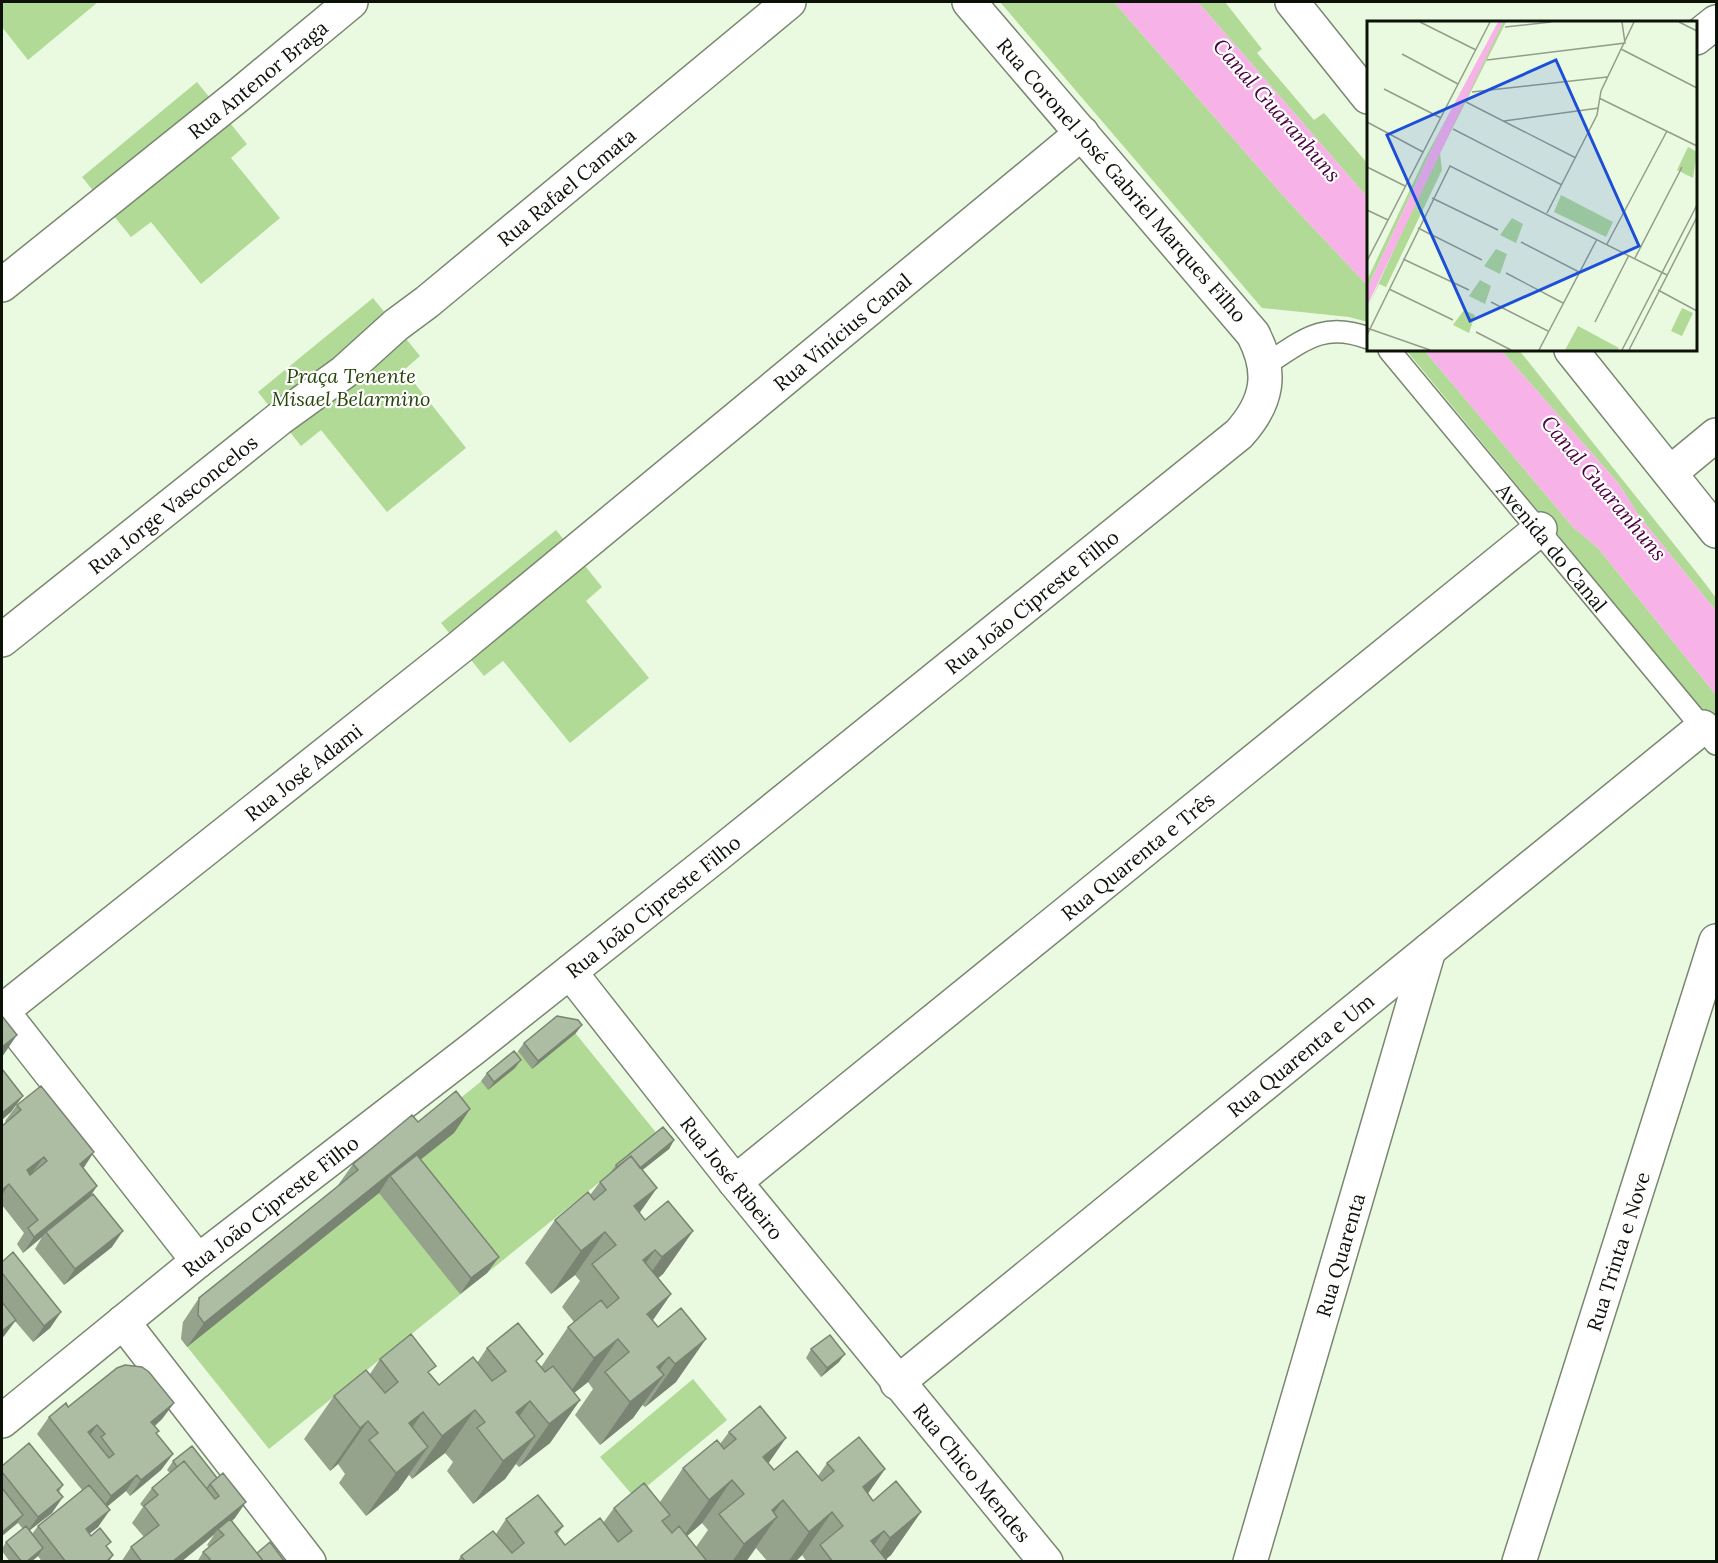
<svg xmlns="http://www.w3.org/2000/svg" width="1718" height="1563" font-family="Lora,serif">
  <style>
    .green { fill: #b0da96 }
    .water { fill: #f7b3e7 }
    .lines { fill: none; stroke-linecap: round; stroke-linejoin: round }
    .lane-casing { stroke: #798770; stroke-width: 24 }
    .street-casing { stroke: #798770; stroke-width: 36 }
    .secondary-casing { stroke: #798770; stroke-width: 36 }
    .lane { stroke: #fff; stroke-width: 21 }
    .street { stroke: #fff; stroke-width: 33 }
    .secondary { stroke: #fff; stroke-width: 33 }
    .wall { fill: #95a38d; fill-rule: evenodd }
    .shaded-wall { fill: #798473 }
    .building { fill: #adbda4; stroke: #798473; stroke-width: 1.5; fill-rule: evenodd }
    .labels { text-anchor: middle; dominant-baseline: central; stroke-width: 4.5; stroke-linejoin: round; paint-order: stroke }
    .street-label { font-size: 20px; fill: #0d1209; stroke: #fff }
    .park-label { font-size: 20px; font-style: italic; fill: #254607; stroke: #fff }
    .water-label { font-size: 21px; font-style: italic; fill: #4b0041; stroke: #fff }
    .inset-road { fill: none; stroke: #929d8a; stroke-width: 1.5 }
    .view { fill: #1d4ed8; fill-opacity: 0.15; stroke: #1d4ed8; stroke-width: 3 }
    .inset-edge { fill: none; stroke: #0d1209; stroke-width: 3 }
  </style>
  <rect width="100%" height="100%" fill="#eafae0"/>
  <!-- green -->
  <path class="green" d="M2 2H98L28 60 2 27Z
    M1000 2H1114L1288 201 1368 286V322L1349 317 1262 308Z
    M1198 2H1225L1262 49 1257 53 1314 120 1324 113 1368 164V198Z
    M197 82 247 144 231 158 280 218 201 284 151 222 131 237 82 177Z
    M373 298 420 356 404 370 466 448 387 512 321 430 301 446 258 392Z
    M1406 350H1424L1573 527 1598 548 1716 695V727Z
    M1501 350H1519L1701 578 1716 598V611L1639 516 1619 484Z
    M556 530 602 587 586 601 649 678 570 743 503 661 484 676 441 623Z
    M552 1024 572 1029 658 1135 269 1449 181 1339 183 1322Z
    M693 1379 727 1420 634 1497 600 1457Z"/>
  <!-- water -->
  <path class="water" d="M1114 2H1198L1368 198V286L1288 201Z
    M1424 350H1501L1619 484 1639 516 1716 611V695L1598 548 1573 527Z"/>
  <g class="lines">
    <!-- lane casing -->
    <g class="lane-casing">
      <g id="lane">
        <path id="s1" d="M1389 350 1716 744"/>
        <path d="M1265 365C1303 341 1322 321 1368 338"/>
      </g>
    </g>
    <!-- street casing -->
    <g class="street-casing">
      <g id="street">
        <path d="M1292 2 1368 97"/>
        <path d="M1696 38 1716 22"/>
        <path id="s2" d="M2 285 240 94 351 2"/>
        <path d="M1571 350 1716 531"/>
        <path d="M1670 473 1716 435"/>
        <path id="s3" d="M2 640 279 419 344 372 396 325 427 302 789 2"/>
        <path id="s4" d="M735 1182 1540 529"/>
        <path id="s5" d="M198 1261 2 1011 460 647 1082 133"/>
        <path d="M123 1322 309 1562"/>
        <path id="s6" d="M897 1383 1703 727"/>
        <path id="s7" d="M1250 1562 1429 950"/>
        <path id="s8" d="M1519 1562 1716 941"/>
      </g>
    </g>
    <!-- secondary casing -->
    <g class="secondary-casing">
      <g id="secondary">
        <path id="s9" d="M570 972 735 1182 1046 1562"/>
        <path id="s10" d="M2 1421 198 1261 474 1048 717 855 1239 434C1268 402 1273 372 1253 334L969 2"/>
      </g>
    </g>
    <!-- lane -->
    <use href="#lane" class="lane"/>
    <!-- street -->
    <use href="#street" class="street"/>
    <!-- secondary -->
    <use href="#secondary" class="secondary"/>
  </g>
  <!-- wall -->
  <path class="wall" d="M576 1033 532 1069 518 1051 524 1043Z
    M515 1068 488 1090 481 1081 487 1073Z
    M17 1105 83 1169 97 1186 89 1198 112 1247 64 1285 35 1249 42 1237 23 1253 17 1244 24 1233 2 1205V1126L6 1122 5 1121Z
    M470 1109 454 1133 420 1159 499 1257 487 1273 460 1294 379 1193 187 1347 181 1339 183 1322 199 1298 336 1188 353 1164 418 1122Z
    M674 1140 669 1149 642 1170 639 1213 645 1220 693 1231 663 1274 658 1278 671 1294 653 1320 658 1327 681 1308 676 1382 645 1407 642 1405 633 1418 600 1445 575 1415 593 1389 588 1382 574 1393 580 1400 550 1443 519 1467 516 1464 505 1479 473 1504 447 1471 453 1462 445 1453 412 1479 409 1475 398 1490 366 1516 339 1483 345 1474 338 1464 330 1471 304 1439 334 1396 370 1374 380 1359 430 1374 439 1385 477 1363 487 1348 537 1363 541 1367 568 1327 574 1322 562 1307 580 1281 575 1275 551 1294 525 1263 555 1220 590 1195 600 1182 610 1173 616 1165Z
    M2 1262 61 1312 50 1328 33 1342 15 1321 4 1336 2 1338Z
    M811 1349 839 1362 821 1377 806 1358Z
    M174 1403 162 1419 155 1426 157 1434 173 1454 161 1470 130 1496 126 1491 107 1507 98 1527 89 1534 107 1548 113 1555 109 1562H42L38 1556 31 1562H10L2 1551V1549L6 1542 23 1529 18 1523 2 1536V1466L63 1485 59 1492 52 1513 29 1531 32 1534 38 1526 82 1490 37 1434 49 1417 68 1407Z
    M729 1432 768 1463 774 1470 818 1476 827 1463 885 1469 868 1493 873 1501 921 1512 891 1555 886 1559 888 1562H807L802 1555 795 1562H768L756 1548 746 1562H457L461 1556 496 1534 506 1519 563 1526 557 1535 565 1545 603 1523 614 1508 660 1502 683 1468 720 1444ZM702 1523 708 1530 696 1547 687 1536Z
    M192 1446 235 1518 232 1521 257 1553 285 1562H197L203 1552 209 1547 207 1545 214 1535 181 1562H121L131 1547 144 1537 132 1523 143 1507 140 1504 152 1488 170 1473 167 1470 173 1461Z"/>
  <!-- shaded-wall -->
  <path class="shaded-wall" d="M582 1025 576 1033 532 1069 538 1061Z
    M17 1035 2 1057V1047Z
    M521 1060 515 1068 488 1090 494 1082Z
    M23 1096 11 1112 2 1120V1113Z
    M470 1109 454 1133 394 1181 390 1176 379 1193 187 1347 204 1323Z
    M674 1140 669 1149 621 1187 627 1179Z
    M94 1152 83 1169 80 1164Z
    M44 1157 32 1173 15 1187 27 1170Z
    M9 1184 2 1195V1190Z
    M97 1186 86 1202 46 1232 42 1237 23 1253 34 1237Z
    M657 1188 627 1231 634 1206Z
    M123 1231 112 1247 64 1285 75 1269Z
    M693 1231 663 1274 632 1300 662 1257Z
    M605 1232 575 1275 551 1294 581 1251Z
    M655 1250 625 1293 643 1260Z
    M499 1257 487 1273 460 1294 471 1278Z
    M671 1294 641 1337 647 1314Z
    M61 1312 50 1328 33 1342 44 1326Z
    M16 1320 4 1336 2 1338V1331Z
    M618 1339 588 1382 564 1401 594 1358Z
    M706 1339 676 1382 645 1407 675 1364Z
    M845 1354 839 1362 821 1377 827 1368Z
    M669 1357 646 1389 664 1375 633 1418 600 1445 630 1402 657 1367Z
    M580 1400 550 1443 519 1467 549 1424Z
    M530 1401 500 1444 516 1412Z
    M174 1403 162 1419 140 1438 151 1422Z
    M475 1410 445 1453 412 1479 442 1436Z
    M423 1412 393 1455 409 1423Z
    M368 1421 338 1464 330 1471 360 1428Z
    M97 1425 86 1441 88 1432Z
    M535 1436 505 1479 473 1504 503 1461Z
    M786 1438 756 1481 763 1457Z
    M428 1447 398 1490 366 1516 396 1473Z
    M173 1454 161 1470 130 1496 141 1480Z
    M885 1469 855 1512 863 1487Z
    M137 1475 126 1491 100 1512 111 1496Z
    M732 1480 702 1523 679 1543 709 1500Z
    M63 1497 52 1513 26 1533 38 1517Z
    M783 1500 763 1529 777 1517 747 1560 746 1562H732L744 1544 772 1510Z
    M246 1502 235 1518 220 1530 218 1529 214 1534 181 1562H172Z
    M110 1510 98 1527 75 1545 86 1529Z
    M832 1512 802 1555 795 1562H788L809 1532Z
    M921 1512 891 1555 883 1562H873L890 1538Z
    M23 1515 17 1523 2 1536V1532Z
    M884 1531 862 1562 871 1541Z
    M43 1548 38 1556 31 1562H26Z"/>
  <!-- building -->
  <path class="building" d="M2 1016 17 1035 2 1047Z
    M557 1016 578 1020 582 1025 538 1061 524 1043Z
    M514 1051 521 1060 494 1082 487 1073Z
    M2 1069 23 1096 2 1113Z
    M41 1086 94 1152 80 1164 97 1186 34 1237 28 1228 38 1220 9 1184 2 1190V1126L21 1110 17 1105ZM44 1157 47 1161 30 1175 27 1170Z
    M456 1091 470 1109 204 1323 198 1315 199 1298 358 1170 353 1164 412 1115 418 1122Z
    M663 1127 674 1140 640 1168 631 1156 617 1167 616 1165Z
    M417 1155 499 1257 471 1278 390 1176Z
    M631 1156 657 1188 634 1206 645 1220 668 1201 693 1231 662 1257 655 1250 643 1260 671 1294 647 1314 658 1327 681 1308 706 1339 675 1364 669 1357 657 1367 664 1375 630 1402 605 1372 629 1352 618 1339 594 1358 568 1327 601 1300 607 1308 619 1298 592 1264 616 1245 605 1232 581 1251 555 1220 588 1192 594 1200 606 1190 600 1182Z
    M93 1194 123 1231 75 1269 46 1232Z
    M13 1252 61 1312 44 1326 2 1273V1262Z
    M2 1302 16 1320 2 1331Z
    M518 1323 543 1354 536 1361 545 1372 553 1366 580 1400 549 1424 530 1401 516 1412 535 1436 503 1461 477 1428 485 1422 475 1410 442 1436 423 1412 409 1423 428 1447 396 1473 369 1440 378 1433 368 1421 360 1428 334 1396 366 1370 385 1393 398 1382 380 1359 411 1334 436 1366 428 1372 439 1385 473 1357 492 1381 506 1371 487 1348Z
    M830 1335 845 1354 827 1368 811 1349Z
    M125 1365 142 1367 149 1372 174 1403 151 1422 159 1431 156 1433 173 1454 141 1480 137 1475 111 1496 49 1417 66 1403 68 1407 117 1368ZM97 1425 105 1434 101 1437 114 1454 109 1458 88 1432Z
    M760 1406 786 1438 763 1457 774 1470 797 1451 822 1481 834 1471 827 1463 859 1437 885 1469 863 1487 873 1501 896 1481 921 1512 890 1538 884 1531 871 1541 888 1562H833L820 1545 843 1526 832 1512 809 1532 783 1500 772 1510 777 1517 744 1544 719 1514 744 1494 732 1480 709 1500 683 1468 717 1440 724 1449 736 1439 729 1432Z
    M29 1443 63 1485 57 1490 63 1497 38 1517 2 1472V1466Z
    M192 1446 217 1478 210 1484 207 1489 184 1461 177 1467 173 1461Z
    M184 1461 215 1499 219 1496 210 1484 223 1473 246 1502 172 1562H142L131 1547 159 1525 144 1506 158 1495 152 1488Z
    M644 1483 670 1515 662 1521 672 1533 679 1526 706 1560 704 1562H466L461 1556 493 1531 512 1553 524 1543 506 1519 538 1495 563 1526 555 1532 565 1545 600 1518 618 1542 632 1531 614 1508Z
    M89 1485 110 1510 86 1529 91 1536 100 1528 111 1542 106 1546 113 1555 106 1562H66L38 1526Z
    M2 1488 23 1515 2 1532Z
    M230 1519 264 1562H207L210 1559 203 1552 224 1535 218 1529Z
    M26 1526 43 1548 26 1562H22L6 1542Z
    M270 1542 285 1562H264L257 1553Z"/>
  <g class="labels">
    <!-- street labels -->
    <g class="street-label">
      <text stroke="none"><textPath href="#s2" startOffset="328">Rua Antenor Braga</textPath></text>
      <text transform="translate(1122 180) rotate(49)">Rua Coronel José Gabriel Marques Filho</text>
      <text stroke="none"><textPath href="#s3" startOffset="724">Rua Rafael Camata</textPath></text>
      <text stroke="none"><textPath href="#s5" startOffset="1398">Rua Vinícius Canal</textPath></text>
      <text stroke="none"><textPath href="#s3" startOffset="218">Rua Jorge Vasconcelos</textPath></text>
      <text stroke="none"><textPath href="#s1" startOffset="256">Avenida do Canal</textPath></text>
      <text stroke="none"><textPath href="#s10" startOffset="1316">Rua João Cipreste Filho</textPath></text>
      <text stroke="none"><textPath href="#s5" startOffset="702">Rua José Adami</textPath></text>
      <text stroke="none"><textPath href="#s4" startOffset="518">Rua Quarenta e Três</textPath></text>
      <text stroke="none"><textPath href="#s10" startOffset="830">Rua João Cipreste Filho</textPath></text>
      <text stroke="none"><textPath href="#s6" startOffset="520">Rua Quarenta e Um</textPath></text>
      <text stroke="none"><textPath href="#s9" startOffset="262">Rua José Ribeiro</textPath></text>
      <text stroke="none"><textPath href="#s10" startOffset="344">Rua João Cipreste Filho</textPath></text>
      <text stroke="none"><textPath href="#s8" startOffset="326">Rua Trinta e Nove</textPath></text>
      <text stroke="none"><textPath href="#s7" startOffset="320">Rua Quarenta</textPath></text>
      <text stroke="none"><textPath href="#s9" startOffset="642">Rua Chico Mendes</textPath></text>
    </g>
    <!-- park labels -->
    <g class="park-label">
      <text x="351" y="375">Praça Tenente<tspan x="351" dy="23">Misael Belarmino</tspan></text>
    </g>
    <!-- water labels -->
    <g class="water-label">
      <text transform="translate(1277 110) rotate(49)">Canal Guaranhuns</text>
      <text transform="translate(1604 488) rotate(50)">Canal Guaranhuns</text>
    </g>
  </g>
  <!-- overview -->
  <g transform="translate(1367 21)">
    <rect width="330" height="330" fill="#eafae0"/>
    <path d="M131 1 77 102 0 268V259L57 139ZM136 1H139L73 132 75 149 19 266 12 263 0 288 85 101ZM321 126 330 131 326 157 310 149ZM194 174 246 201 239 216 187 191ZM145 197 156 203 149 222 133 214ZM129 228 140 233 133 253 117 245ZM113 259 124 265 118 283 102 275ZM315 287 326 292 315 315 304 310ZM97 289 108 294 102 312 86 304ZM211 305 252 327 251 329H198Z" fill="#b0da96"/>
    <path d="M131 1H136L0 285V268L77 102Z" fill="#f7b3e7"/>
    <path class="inset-road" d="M53 1 109 29M312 1 330 10M138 6 184 1M254 28 330 67M35 33 91 63M120 39 258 22 255 1M17 68 74 97M105 71 240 56M232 77 330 125M99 81 209 137M137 100 232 87M0 101 56 131M86 108 195 164M0 146 38 165M65 177 131 209M0 189 21 199M180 192 230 94 234 70 267 1M51 207 115 239M154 221 212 251M240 223 300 110M268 237 315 146M36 238 102 269M0 240 123 1M139 252 196 282M22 268 86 299M291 269 330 290M124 281 181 310M228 301 262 234M0 307 63 329M109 311 144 329M0 314 83 145 300 254M172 329 230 218M255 329 330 184M262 329 330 196"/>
    <path class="view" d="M189 39 272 225 103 300 20 114Z"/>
    <rect width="330" height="330" class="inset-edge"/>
  </g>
  <!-- border -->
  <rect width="1718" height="1563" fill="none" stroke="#0d1209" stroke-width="6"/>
</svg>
